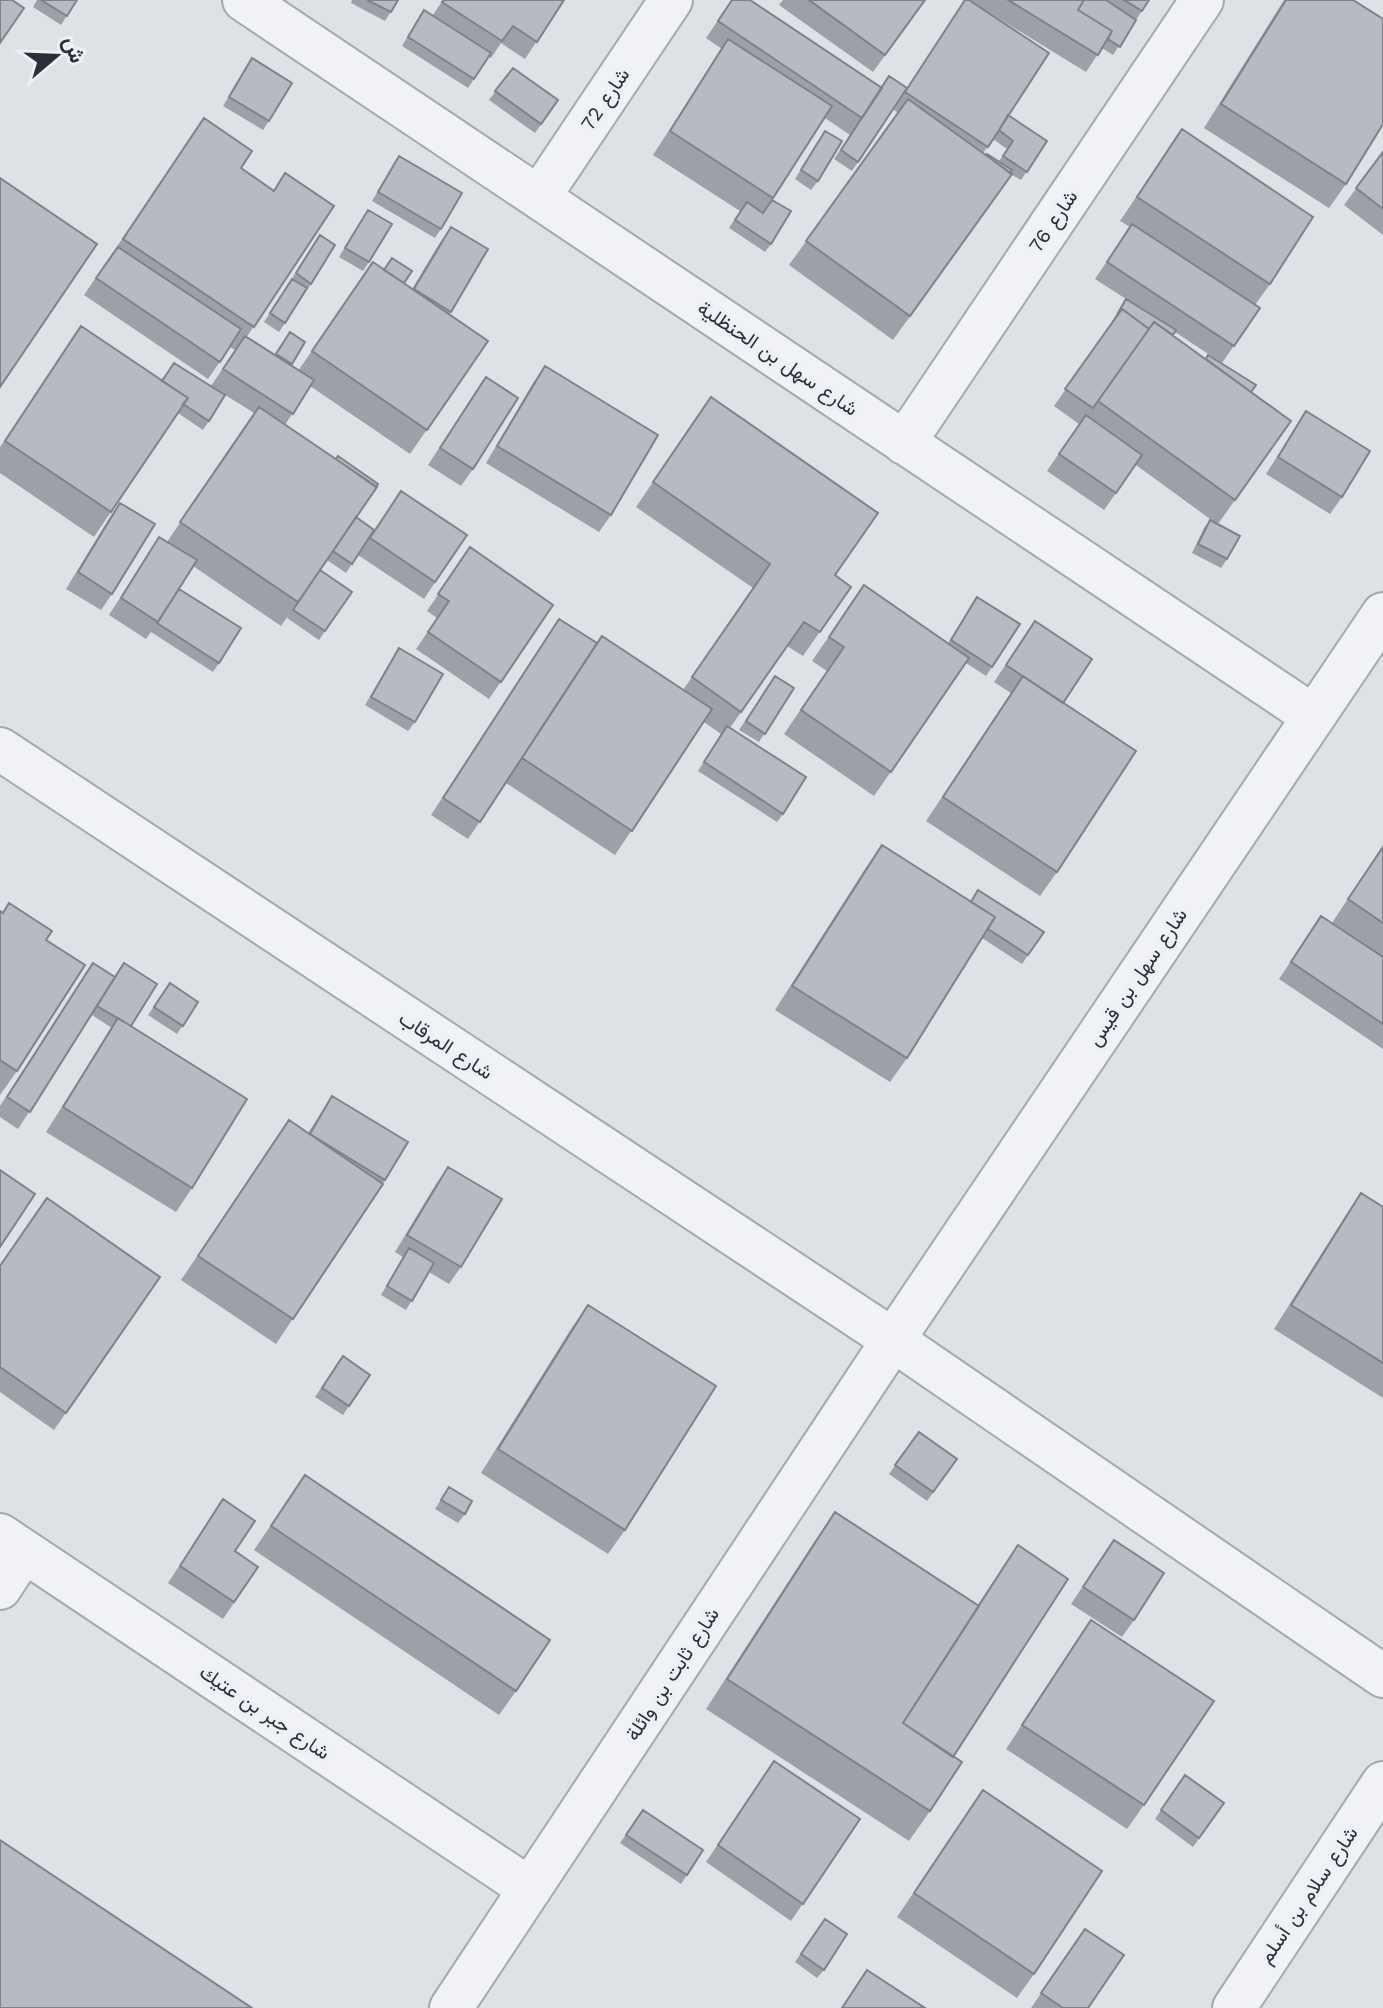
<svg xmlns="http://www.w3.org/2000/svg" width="1383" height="2008" font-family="'Work Sans',Vazirmatn,sans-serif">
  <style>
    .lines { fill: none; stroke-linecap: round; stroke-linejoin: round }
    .minor-casing { stroke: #a4a8af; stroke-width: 46 }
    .minor { stroke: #f0f2f5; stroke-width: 42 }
    .wall { fill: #9da0a7; fill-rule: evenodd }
    .building { fill: #b6bac2; stroke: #7f8288; stroke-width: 2 }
    .labels { text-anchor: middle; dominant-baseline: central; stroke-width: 8; stroke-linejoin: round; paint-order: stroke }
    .street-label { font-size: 20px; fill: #292f3b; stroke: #edf0f4 }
  </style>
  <rect width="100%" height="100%" fill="#dee1e6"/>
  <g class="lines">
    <!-- minor casing -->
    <g class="minor-casing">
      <path id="minor" d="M244 0 1313 716
        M539 197 671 0
        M904 443 1202 0
        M0 749 893 1340 1383 1676
        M0 1535 530 1889
        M0 1588 24 1551
        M451 2008 893 1340 1383 614
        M1234 2008 1383 1783"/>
    </g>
    <!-- minor -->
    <use href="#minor" class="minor"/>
  </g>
  <!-- wall -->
  <path class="wall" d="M37 0H77L61 25 33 7Z
    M352 0H398L385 21 351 3Z
    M443 0H564L525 59 501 43 491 58 489 57 468 88 402 46 418 19 433 15Z
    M732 0 881 88H907L965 0 1006 119 1047 141 1021 180 1012 175 893 340 789 265 898 113 893 109 852 171 834 159 850 135 825 118 772 200 771 244 765 252 729 228 740 211 653 155 722 49 706 38ZM993 139 1007 149 999 161 983 153Z
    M783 0H925L873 72 779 5Z
    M969 0H1149L1113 55 1102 48 1086 72Z
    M1284 0H1353L1346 184 1329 208 1204 128Z
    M252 58 269 121 263 130 223 106Z
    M513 68 558 100 535 133 489 100Z
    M204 118 241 168 273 190 334 206 246 338 274 355 290 332 305 342 291 366 298 371 373 262 412 289 439 244 451 227 488 249 449 315 488 341 410 454 310 386 285 425 356 517 374 530 346 573 327 560 320 570 352 592 319 640 287 618 290 613 281 626 193 566 179 589 219 663 213 672 151 632 146 639 109 615 159 537 167 542 254 413 211 386 235 350 230 347 208 379 84 295Z
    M1182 129 1270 284 1255 305 1260 308 1222 363 1175 332 1173 335 1291 421 1218 524 1227 559 1221 568 1192 553 1204 528 1210 520 1217 524 1136 465 1104 510 1047 471 1079 424 1054 406 1113 322 1112 321 1126 299 1095 279 1130 227 1120 221Z
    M825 131 818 181 811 190 795 179Z
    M1383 152V235L1344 205Z
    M399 156 441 229 435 238 372 201Z
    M368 210 369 262 363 271 339 257Z
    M320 235 311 284 279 332 264 322Z
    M81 326 209 421 203 430 178 413 94 537 0 473V447Z
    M545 366 611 515 599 532 486 463 533 383Z
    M486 377 473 469 461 486 428 465Z
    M711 397 835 575 851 587 803 656 787 646 730 728 783 814 777 822 698 771 721 734 704 722 615 855 506 783 468 839 431 815 559 619 597 643 683 690 753 588 636 507Z
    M1306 411 1342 497 1330 514 1266 474Z
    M401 491 467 535 424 599 358 555Z
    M120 503 112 594 101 610 66 589 108 520Z
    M470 547 553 605 489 699 416 649 437 618 427 611Z
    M864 585 948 643 977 597 992 667 986 676 966 663 874 796 784 734 827 671 812 661Z
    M1035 621 1063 703 1057 872 1040 896 926 821 1011 693 994 682Z
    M399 648 415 722 408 731 365 705Z
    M775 676 794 688 759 742 739 730Z
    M882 845 970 901 1044 932 1022 964 982 938 907 1058 890 1082 775 1010 865 869Z
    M1383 845V1049L1279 979 1321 916 1332 923Z
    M9 903 17 1071 0 1095V911L2 913Z
    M93 963 131 1026 192 1188 176 1212 46 1132 112 1028 92 1015 18 1129 0 1117V1106Z
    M170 983 198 1002 177 1034 148 1015Z
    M332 1096 385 1180 276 1344 181 1280 289 1120 308 1133Z
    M448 1167 461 1267 449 1284 429 1272 406 1310 381 1295 403 1257 395 1252 436 1184Z
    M1361 1193 1383 1207V1398L1274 1329 1344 1218Z
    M0 1266 160 1277 54 1430 0 1392Z
    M588 1305 625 1530 608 1554 481 1473 571 1329Z
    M343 1356 349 1406 343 1415 315 1397Z
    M919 1432 957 1459 927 1501 889 1474Z
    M305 1475 516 1691 499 1715 254 1550Z
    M449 1487 465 1514 458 1523 435 1509Z
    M223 1499 235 1551 258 1567 223 1619 168 1583Z
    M835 1512 977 1606 1018 1545 953 1757 930 1811 909 1841 706 1709 814 1542Z
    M1114 1540 1134 1620 1122 1637 1071 1604Z
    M1091 1620 1144 1805 1127 1829 1006 1749Z
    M774 1761 860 1819 791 1921 706 1862Z
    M1185 1775 1224 1803 1193 1847 1155 1819Z
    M983 1790 1034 1974 1017 1998 897 1917Z
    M643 1810 703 1850 681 1884 620 1843Z
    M825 1919 824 1970 817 1978 795 1962Z
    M1085 1929 1088 2008H1031Z"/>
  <!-- building -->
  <path class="building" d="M0 0H12L24 8 0 43Z
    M41 0H77L67 16Z
    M367 0H398L391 12Z
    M444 0H564L537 42 513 26 502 41 442 2Z
    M732 0H750L882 88 862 118 718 21Z
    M809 0H925L885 55Z
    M965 0H969L1049 53 988 147 905 92Z
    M1008 0H1084L1078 10 1112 31 1098 55Z
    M1084 0H1106L1136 20 1120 47 1108 39 1112 31 1078 10Z
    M1124 0H1149L1142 11Z
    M1286 0H1353L1383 19V124L1346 184 1221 104Z
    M424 10 491 53 474 79 408 37Z
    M728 39 832 106 773 198 670 131Z
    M252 58 292 83 269 121 229 97Z
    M513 68 558 100 541 124 495 91Z
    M889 76 907 88 858 162 841 150Z
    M908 99 1012 174 910 316 806 241Z
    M1008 115 1047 141 1027 172 1003 156 1013 141 999 130Z
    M204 118 252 151 241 168 274 191 285 173 334 206 254 327 123 239Z
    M1182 129 1313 217 1270 284 1137 197Z
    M825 131 842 141 818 181 801 170Z
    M1383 152V209L1356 188Z
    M987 154 1012 170 1010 173 986 155Z
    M399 156 462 193 441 229 378 192Z
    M0 178 97 244 0 387Z
    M772 200 791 211 771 244 735 220 747 202 763 213Z
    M368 210 392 224 369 262 345 248Z
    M1132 224 1260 308 1234 346 1107 262Z
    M451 227 488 249 451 312 414 289Z
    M320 235 335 245 311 284 296 273Z
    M118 247 241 329 220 362 96 278Z
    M392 258 412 271 404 283 384 270Z
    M373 262 488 341 427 430 312 351Z
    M292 279 307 288 285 323 270 313Z
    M1126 299 1176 330 1173 335 1154 322 1149 329 1122 309 1119 313H1118Z
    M1122 309 1149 329 1093 408 1065 389Z
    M1154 322 1291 421 1235 500 1098 401Z
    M81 326 188 398 111 512 5 441Z
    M290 332 305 342 292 364 276 354Z
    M245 336 314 380 293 414 223 369Z
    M1208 355 1256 385 1251 392 1206 359Z
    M174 363 225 395 209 421 183 404 188 398 162 381Z
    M545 366 658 435 611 515 497 446Z
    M486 377 518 398 473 469 440 448Z
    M711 397 878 513 835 575 851 587 820 632 804 622 741 712 692 677 770 564 653 482Z
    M259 407 377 487 298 602 180 522Z
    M1306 411 1370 451 1342 497 1278 457Z
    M1086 415 1142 455 1116 493 1059 454Z
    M338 456 378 484 376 487 336 459Z
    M401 491 467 535 435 582 370 538Z
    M120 503 155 524 112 594 78 572Z
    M356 517 374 530 352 564 333 551Z
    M1210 520 1240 536 1227 559 1198 544Z
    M159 537 197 560 158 622 121 598Z
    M470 547 553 605 501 682 428 632 449 601 438 594Z
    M320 570 352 592 325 631 293 610Z
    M864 585 969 658 891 772 801 710 844 647 829 637Z
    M179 589 241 628 219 663 157 623Z
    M977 597 1020 624 992 667 951 640Z
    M559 619 597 643 480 822 443 798Z
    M1035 621 1092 659 1063 703 1006 665Z
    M602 636 712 709 632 831 522 758Z
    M399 648 443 674 415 722 371 697Z
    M775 676 794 688 765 734 746 721Z
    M1023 676 1136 751 1057 872 943 797Z
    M727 726 806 777 783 814 704 762Z
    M882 845 995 917 907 1058 792 986Z
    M1383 847V923L1348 899Z
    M978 890 1044 932 1028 955 988 929 995 917 971 902Z
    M9 903 52 931 46 940 85 965 17 1071 0 1060V911L3 913Z
    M1321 916 1383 957V1024L1291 962Z
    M93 963 115 977 30 1112 7 1097Z
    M124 963 157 984 131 1026 97 1006Z
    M170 983 198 1002 183 1026 154 1007Z
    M118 1018 247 1099 192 1188 63 1107Z
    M332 1096 408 1142 385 1180 310 1134Z
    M289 1120 383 1184 293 1319 198 1256Z
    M448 1167 502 1199 461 1267 407 1235Z
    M0 1170 35 1194 0 1247Z
    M1361 1193 1383 1207V1363L1291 1305Z
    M47 1198 160 1277 66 1413 0 1367V1266Z
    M409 1248 434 1263 412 1301 387 1286Z
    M588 1305 716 1386 625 1530 498 1449Z
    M343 1356 370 1375 349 1406 322 1388Z
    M919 1432 957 1459 933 1492 895 1465Z
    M305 1475 550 1640 516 1691 271 1526Z
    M449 1487 472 1501 465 1514 441 1500Z
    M223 1499 255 1521 235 1551 258 1567 234 1602 180 1566Z
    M835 1512 979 1606 903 1723 962 1762 930 1811 727 1679Z
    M1114 1540 1164 1573 1134 1620 1083 1587Z
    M1018 1545 1068 1579 953 1757 903 1723Z
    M1091 1620 1214 1701 1144 1805 1022 1725Z
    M774 1761 860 1819 803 1904 718 1845Z
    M1185 1775 1224 1803 1199 1838 1161 1810Z
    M983 1790 1102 1871 1034 1974 914 1893Z
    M643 1810 703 1850 687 1875 626 1835Z
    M0 1840 252 2008H0Z
    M825 1919 847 1934 824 1970 801 1954Z
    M1085 1929 1124 1955 1088 2008H1063L1041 1993Z
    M867 1970 925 2008H842Z"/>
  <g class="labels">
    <!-- street labels -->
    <g class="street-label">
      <text transform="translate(605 99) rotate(-56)">شارع 72</text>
      <text transform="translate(1053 221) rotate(-56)">شارع 76</text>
      <text transform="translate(778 358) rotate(34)">شارع سهل بن الحنظلية</text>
      <text transform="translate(1137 977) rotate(-56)">شارع سهل بن قيس</text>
      <text transform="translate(446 1045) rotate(33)">شارع المرقاب</text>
      <text transform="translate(672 1674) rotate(-57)">شارع ثابت بن وائلة</text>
      <text transform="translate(265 1712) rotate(34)">شارع جبر بن عتيك</text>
      <text transform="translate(1308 1895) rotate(-56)">شارع سلام بن أسلم</text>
    </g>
  </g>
  <!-- north arrow -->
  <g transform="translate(56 56) rotate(71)" stroke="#edf0f4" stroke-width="6" paint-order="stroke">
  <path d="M0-6L14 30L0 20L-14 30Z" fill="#292f3b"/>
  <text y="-12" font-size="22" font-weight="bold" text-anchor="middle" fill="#292f3b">ش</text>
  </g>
</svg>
